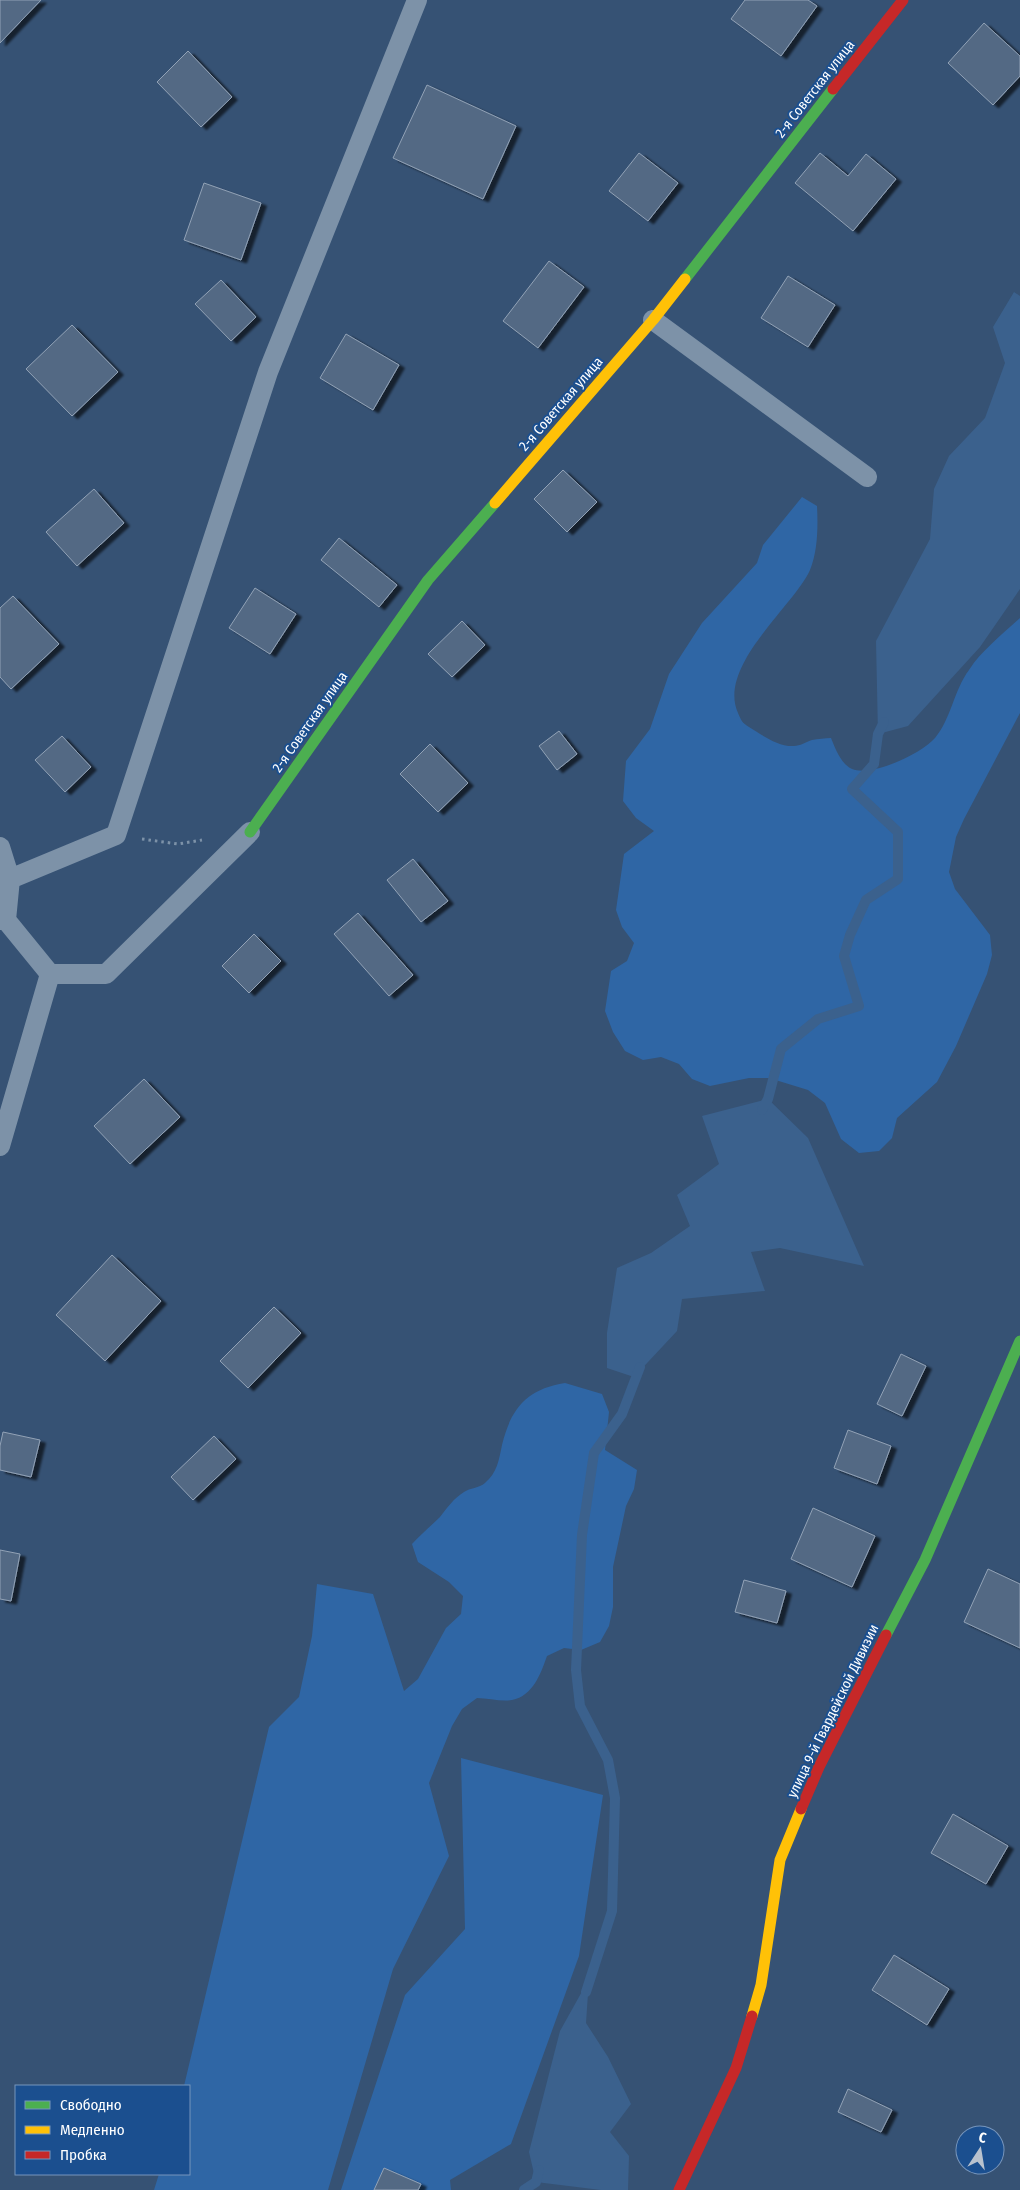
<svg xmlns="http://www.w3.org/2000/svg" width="1020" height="2190" font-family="'Fira Sans Condensed',sans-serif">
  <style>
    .green { fill: #2f66a5 }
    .water { fill: #3b618d }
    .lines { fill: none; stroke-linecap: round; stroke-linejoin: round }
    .stream { stroke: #3b618d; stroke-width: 10 }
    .building { fill: #526984; stroke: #92a2b6; filter: url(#shadow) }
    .path { stroke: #7d92a8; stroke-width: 3; stroke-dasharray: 2.5 4; stroke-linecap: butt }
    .lane { stroke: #7d92a8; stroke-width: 20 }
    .fast { stroke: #4caf50; stroke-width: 11 }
    .slow { stroke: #ffc107; stroke-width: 11 }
    .jam { stroke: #c62828; stroke-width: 11 }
    .labels { text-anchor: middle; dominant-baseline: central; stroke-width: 4; stroke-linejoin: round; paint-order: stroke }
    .street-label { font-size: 14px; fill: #fff; stroke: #1b4f8f }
  </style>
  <defs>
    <filter id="shadow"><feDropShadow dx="5.5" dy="3" stdDeviation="1" flood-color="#0009"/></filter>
  </defs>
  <rect width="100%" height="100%" fill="#365274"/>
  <!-- green -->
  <path class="green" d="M802 497 817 506C818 525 818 551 810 570 793 607 717 666 738 713 741 720 742 723 749 727 762 735 778 747 794 746 800 746 806 742 812 740 818 739 825 738 831 738 835 748 841 764 852 769 872 777 921 754 935 738 951 719 954 690 969 670 982 650 1003 634 1020 618V713L964 819 956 837 949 872 955 889 990 935 992 955 987 974 956 1046 937 1082 897 1118 892 1138 879 1151 859 1153 841 1139 825 1103 808 1090 769 1078H749L710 1086 692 1079 679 1064 661 1057 643 1060 625 1051 613 1032 605 1011 611 971 627 961 634 943 622 927 616 910 624 854 654 831 636 818 623 801 626 761 650 729 669 674 702 623 757 563 763 545Z
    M565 1383 602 1394 609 1412 605 1450 637 1470 634 1489 626 1506 613 1567V1607L609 1626 600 1642 581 1650 564 1648 547 1656C541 1673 533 1696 512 1700 502 1702 488 1698 477 1698L462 1709 452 1726 429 1783 449 1856 393 1969 328 2190H154L159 2174H189V2086H184L269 1727 299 1697 312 1636 317 1584 373 1594 404 1691 418 1679 446 1628 461 1614 463 1596 449 1582 418 1562 412 1544C421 1534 431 1526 440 1517 448 1507 453 1499 464 1492 470 1488 479 1488 485 1483 497 1473 499 1460 502 1445 511 1408 527 1389 565 1383Z
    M461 1758 603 1795 579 1956 511 2144 450 2180 451 2190H341L405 1995 465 1929Z"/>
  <!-- water -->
  <path class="water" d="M1014 292 1020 296V589L980 647 908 726 878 734 876 641 930 539 934 489 949 456 985 418 1005 363 993 327Z
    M768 1099 808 1138 864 1266 780 1248 751 1252 765 1291 682 1299 677 1331 634 1377 607 1368V1333L617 1268 651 1253 690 1226 677 1195 719 1164 702 1116Z
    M589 1979 586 2023 608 2057 631 2104 610 2132 629 2156 628 2190H601L536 2182 529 2152 560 2031Z"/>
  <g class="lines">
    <!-- stream -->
    <path class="stream" d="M762 1110 768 1099 781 1049 818 1019 859 1006 844 956 850 935 866 900 898 879V832L852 789 874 764 878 734 884 722
      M586 1992 612 1911 615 1798 608 1760 580 1706 576 1670 582 1535 594 1453 622 1414 640 1367
      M524 2190 536 2182 539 2170"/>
  </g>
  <!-- building -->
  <path class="building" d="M0 0H41L0 43Z
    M745 0H808L817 6 781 56 731 19Z
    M984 23 1020 56V76L993 105 948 63Z
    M188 51 232 97 201 127 157 82Z
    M427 85 516 126 483 199 393 158Z
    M639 153 678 183 648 221 609 191Z
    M820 153 848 176 866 154 896 179 853 231 795 183Z
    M204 183 261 203 241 260 184 240Z
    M549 261 584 287 538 348 503 321Z
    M788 276 835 305 808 347 761 318Z
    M221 280 256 317 231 341 195 304Z
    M72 325 118 372 72 416 26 369Z
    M346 334 399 365 373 410 320 378Z
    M563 470 597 502 567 532 534 499Z
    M94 489 124 523 77 566 46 532Z
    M339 538 397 585 379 607 321 560Z
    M255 588 296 614 270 654 229 628Z
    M13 596 59 644 11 689 0 677V608Z
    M462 621 485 645 452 677 428 654Z
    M559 731 577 754 557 770 539 746Z
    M62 736 91 767 65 792 35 760Z
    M430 744 468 783 438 812 400 774Z
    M413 859 448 901 421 922 387 880Z
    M358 913 413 975 389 996 334 934Z
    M254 934 281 961 249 993 222 966Z
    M144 1079 180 1117 130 1164 94 1126Z
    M112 1255 161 1301 105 1361 56 1315Z
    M274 1307 301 1333 248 1388 220 1361Z
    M901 1354 926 1366 902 1416 877 1404Z
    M848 1430 891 1446 877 1484 834 1468Z
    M3 1432 40 1440 31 1477 0 1470V1446Z
    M214 1436 236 1459 193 1500 171 1477Z
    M813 1508 875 1536 852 1587 791 1559Z
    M0 1550 20 1554 11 1601 0 1599Z
    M988 1569 1020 1584V1648L964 1622Z
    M744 1580 786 1591 777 1623 735 1612Z
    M953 1814 1008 1846 986 1884 931 1853Z
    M894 1955 949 1989 927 2025 872 1990Z
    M848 2089 892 2110 881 2132 838 2112Z
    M384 2168 421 2184 418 2190H374Z"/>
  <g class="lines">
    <!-- path -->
    <path class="path" d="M142 839 178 844 202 840"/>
    <!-- lane -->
    <path class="lane" d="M653 320 867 477
      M0 847 10 879 116 835 268 372 417 0
      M0 920H6L50 974H106L250 832
      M6 920 10 879
      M0 1146 50 974"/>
    <!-- fast -->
    <path class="fast" d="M685 279 833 89
      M250 832 428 580 495 503
      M886 1635 925 1560 1020 1341"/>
    <!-- slow -->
    <path class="slow" d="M495 503 653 320 685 279
      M752 2016 761 1985 780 1860 801 1809"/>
    <!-- jam -->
    <path class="jam" d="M833 89 903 0
      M801 1809 819 1767 886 1635
      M679 2190 736 2068 752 2016"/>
  </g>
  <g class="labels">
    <!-- street labels -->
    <g class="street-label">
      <text transform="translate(815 89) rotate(-52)">2-я Советская улица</text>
      <text transform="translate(561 404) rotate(-49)">2-я Советская улица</text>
      <text transform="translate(310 722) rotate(-55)">2-я Советская улица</text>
      <text transform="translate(833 1711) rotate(-64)">улица 9-й Гвардейской Дивизии</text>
    </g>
  </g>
  <!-- legend -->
  <rect x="15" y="2085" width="175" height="90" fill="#1b4f8f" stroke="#7695bc"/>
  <rect x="25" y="2101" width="25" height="8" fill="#4caf50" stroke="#7695bc"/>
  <text x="60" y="2110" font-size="15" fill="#ffffff">Свободно</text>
  <rect x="25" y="2126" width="25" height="8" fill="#ffc107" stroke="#7695bc"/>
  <text x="60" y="2135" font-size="15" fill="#ffffff">Медленно</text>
  <rect x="25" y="2151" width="25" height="8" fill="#c62828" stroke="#7695bc"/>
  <text x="60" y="2160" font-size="15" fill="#ffffff">Пробка</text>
  <!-- north arrow -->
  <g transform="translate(980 2150) rotate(12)"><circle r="24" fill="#1b4f8f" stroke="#7695bc"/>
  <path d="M0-4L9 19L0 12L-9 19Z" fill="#b9c2ce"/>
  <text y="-8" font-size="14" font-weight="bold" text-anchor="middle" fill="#ffffff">С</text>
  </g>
</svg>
